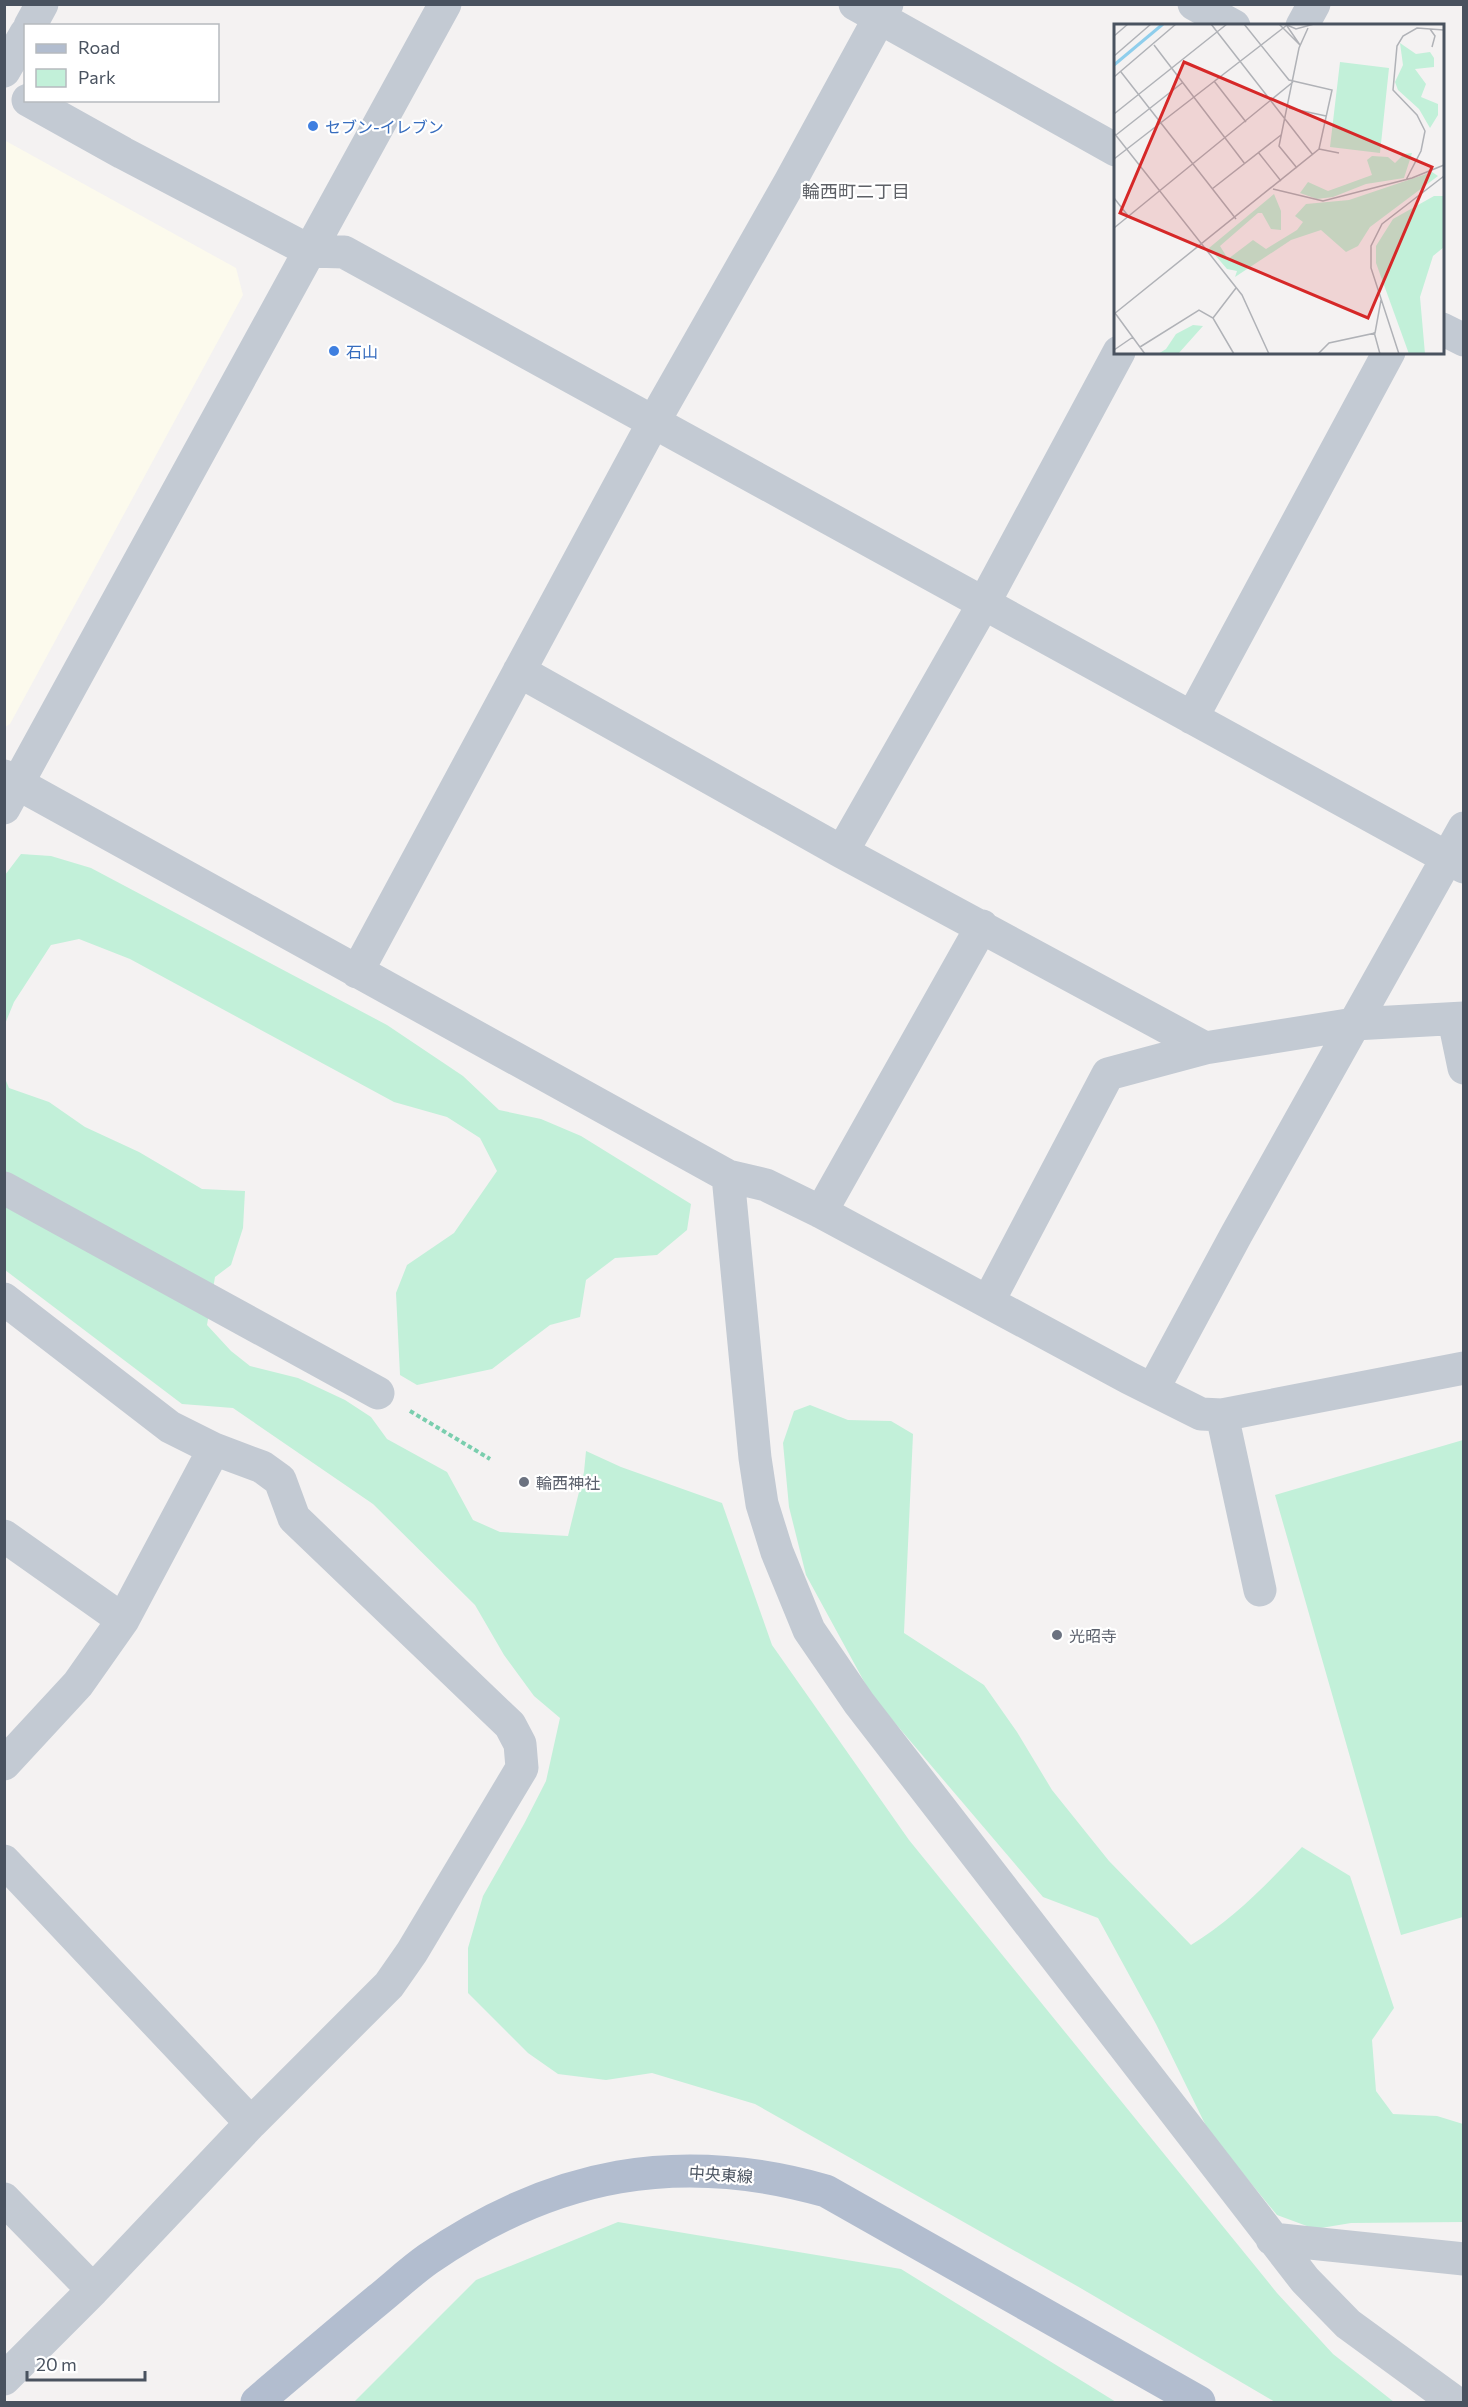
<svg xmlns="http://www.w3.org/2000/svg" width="1468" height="2407" font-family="Commissioner,'Noto Sans JP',sans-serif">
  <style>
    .commercial { fill: #fcfaed }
    .green { fill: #c2f0d9 }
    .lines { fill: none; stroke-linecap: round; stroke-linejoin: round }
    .path { stroke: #7aceae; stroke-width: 4; stroke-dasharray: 4.5 3; stroke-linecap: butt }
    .minor { stroke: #c3cad3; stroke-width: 33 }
    .major { stroke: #b2bdcf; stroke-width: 33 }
    .shop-dot { fill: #3f7fe0; stroke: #fff; stroke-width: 2 }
    .worship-dot { fill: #6b7280; stroke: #fff; stroke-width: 2 }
    .labels { text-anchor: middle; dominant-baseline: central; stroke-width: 4.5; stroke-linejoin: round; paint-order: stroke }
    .shop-label { font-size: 16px; fill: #366cbe; stroke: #fff; text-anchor: start }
    .worship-label { font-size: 16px; fill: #5b616d; stroke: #fff; text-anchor: start }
    .street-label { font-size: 16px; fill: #49525f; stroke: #fff }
    .neighbourhood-label { font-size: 18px; fill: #5e6167; stroke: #fff }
    .inset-river { fill: none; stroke: #8fceec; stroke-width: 3 }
    .inset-road { fill: none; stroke: #b0b2b7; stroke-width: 1.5 }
    .view { fill: #d62828; fill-opacity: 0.15; stroke: #d62828; stroke-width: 3 }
    .inset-edge { fill: none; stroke: #49525f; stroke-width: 3 }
  </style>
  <rect width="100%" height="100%" fill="#f4f2f2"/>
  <!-- commercial -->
  <path class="commercial" d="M4 140 236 268 243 295 10 724 5 727Z"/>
  <!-- green -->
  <path class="green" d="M21 854 51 856 91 868 387 1025 463 1076 499 1110 541 1119 581 1136 691 1204 687 1230 657 1255 615 1258 586 1280 580 1317 550 1325 492 1369 417 1385 400 1375 396 1293 407 1265 454 1233 497 1171 480 1138 447 1117 394 1102 130 959 79 939 51 945 14 1002 5 1024V875Z
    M4 1076 9 1088 49 1102 85 1127 139 1152 202 1189 245 1191 243 1228 231 1265 215 1277 207 1325 231 1351 250 1366 298 1378 345 1400 371 1417 387 1439 447 1472 473 1520 500 1532 568 1536 584 1472 586 1451 621 1467 722 1503 772 1645 909 1840 1277 2293 1333 2354 1394 2402H1275L1077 2286 755 2104 652 2073 606 2080 558 2074 528 2053 468 1993V1948L483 1896 524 1824 546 1781 560 1718 534 1696 504 1655 475 1605 373 1504 233 1408 182 1404 5 1270Z
    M810 1405 848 1420 891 1421 913 1434 904 1633 984 1685 1017 1732 1052 1790 1109 1861 1191 1945C1234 1919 1268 1883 1302 1847L1350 1876 1394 2008 1372 2040 1376 2091 1393 2114 1437 2116 1463 2124V2222L1351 2223 1315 2229 1277 2215 1209 2132 1156 2024 1098 1918 1043 1897 872 1696 806 1575 789 1507 783 1443 794 1411Z
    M1463 1440V1917L1401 1935 1275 1495Z
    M618 2222 901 2269 1116 2402H354L476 2280Z"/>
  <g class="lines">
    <!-- path -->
    <path class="path" d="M410 1411 490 1459"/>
    <!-- minor -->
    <path class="minor" d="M855 4 1116 150
      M1194 4 1234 26
      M30 26 42 4
      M1302 26 1314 4
      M4 71 26 33
      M28 100 123 153 310 251 344 252 1464 867
      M1442 329 1464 340
      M519 671 842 852 1205 1048
      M1192 718 1389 352
      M4 776 728 1176 766 1185 821 1212 1129 1378 1201 1414 1222 1415 1464 1368
      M4 808 445 4
      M842 852 984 603 1119 352
      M357 972 653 423 790 182 887 4
      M1454 1020 1464 1068
      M728 1176 755 1458 762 1504 777 1552 809 1630 859 1703 1305 2280 1348 2324 1455 2402
      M4 1188 378 1393
      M821 1212 982 926
      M4 1299 170 1427 214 1449 262 1467 280 1480 294 1518 510 1725 520 1744 522 1768 412 1952 389 1985 251 2123 93 2290 4 2379
      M988 1302 1108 1074 1205 1048 1354 1024 1464 1018
      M1153 1389 1236 1235 1464 828
      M1222 1415 1260 1590
      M4 1536 123 1620
      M4 1764 78 1684 123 1620 214 1449
      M4 1861 251 2123
      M4 2199 93 2290
      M1272 2239 1464 2259"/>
    <!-- major -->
    <path class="major" d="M257 2402C297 2368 338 2333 379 2299 395 2286 411 2271 428 2259 553 2173 679 2149 826 2191L1199 2402"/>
  </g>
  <!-- markers -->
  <g class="shop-dot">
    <circle cx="313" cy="126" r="6"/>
    <circle cx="334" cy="351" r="6"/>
  </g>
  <g class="worship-dot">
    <circle cx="524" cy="1482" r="6"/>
    <circle cx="1057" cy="1635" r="6"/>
  </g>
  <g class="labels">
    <!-- shop labels -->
    <g class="shop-label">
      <text x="325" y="126">セブン-イレブン</text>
      <text x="346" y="351">石山</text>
    </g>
    <!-- worship labels -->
    <g class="worship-label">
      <text x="536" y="1482">輪西神社</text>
      <text x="1069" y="1635">光昭寺</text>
    </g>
    <!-- street labels -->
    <g class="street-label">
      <text transform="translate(721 2174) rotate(4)">中央東線</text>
    </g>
    <!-- neighbourhood labels -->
    <g class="neighbourhood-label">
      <text x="856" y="191">輪西町二丁目</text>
    </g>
  </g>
  <!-- overview -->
  <g transform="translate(1114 24)">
    <rect width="330" height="330" fill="#f4f2f2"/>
    <path d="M286 19 302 30 316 28 320 34V43L301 45 312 60 307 73 324 80V91L316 104 305 85 284 66 281 58 289 41ZM226 38 275 44 266 129 216 123ZM298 129 290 154 252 160 219 173 203 175 186 169 194 158 214 167 258 151 253 136 258 132 274 133 281 139 290 130ZM318 148 324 152 256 203 244 222 232 228 207 206 177 216 121 253 123 247 113 245 95 224 160 170 167 187V206L157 205 148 189H144L106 222 114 235 139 216 152 225 183 206 189 198 181 192 192 180 235 176ZM320 172H330V223L319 232 306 273 311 330H295L262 239V222L279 195ZM79 301 89 302 64 330H44L52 325 62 310Z" fill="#c2f0d9"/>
    <path class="inset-river" d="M0 41 49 0"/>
    <path class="inset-road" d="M97 0 199 131M165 0 186 21M173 1 182 5 200 0M173 2 186 21M316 5 321 12 318 23M0 12 14 0M40 21 131 140M0 32 37 0M7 48 122 195M0 53 62 0M100 57 132 98M175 84 212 92M0 90 113 0M0 109 128 271 155 330M2 111 68 59M205 125 225 129M144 128 167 157M0 135 173 1M183 144 165 122 185 24 194 4M292 156 307 127 311 107 303 91 279 66 283 22 289 12 303 4 330 6M98 165 167 111M159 165 209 177 298 154 330 141M0 174 15 193M0 204 179 58M1 289 31 330M0 290 205 125 218 66 175 56 130 0M99 294 122 264M260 308 266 330M26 323 85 286 99 294 120 330M0 326 19 313M204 330 215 319 261 309 267 276M285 330 257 244V222L268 200 330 152"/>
    <path class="view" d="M70 38 318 143 254 294 6 189Z"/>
    <rect width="330" height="330" class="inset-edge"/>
  </g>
  <!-- border -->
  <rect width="1468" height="2407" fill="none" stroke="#49525f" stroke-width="12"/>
  <!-- legend -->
  <rect x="24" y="24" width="195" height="78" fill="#ffffff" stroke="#b6babf" stroke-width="1.5"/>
  <rect x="36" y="44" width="30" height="9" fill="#b2bdcf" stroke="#b6babf" stroke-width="1.5"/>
  <text x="78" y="54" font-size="18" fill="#49525f">Road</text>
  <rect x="36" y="69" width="30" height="18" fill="#c2f0d9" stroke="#b6babf" stroke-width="1.5"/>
  <text x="78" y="84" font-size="18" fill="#49525f">Park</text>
  <!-- scale -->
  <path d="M27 2371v9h118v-9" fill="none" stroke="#49525f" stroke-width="3"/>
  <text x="36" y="2371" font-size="18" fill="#49525f" stroke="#ffffff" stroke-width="4.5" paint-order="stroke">20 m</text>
</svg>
